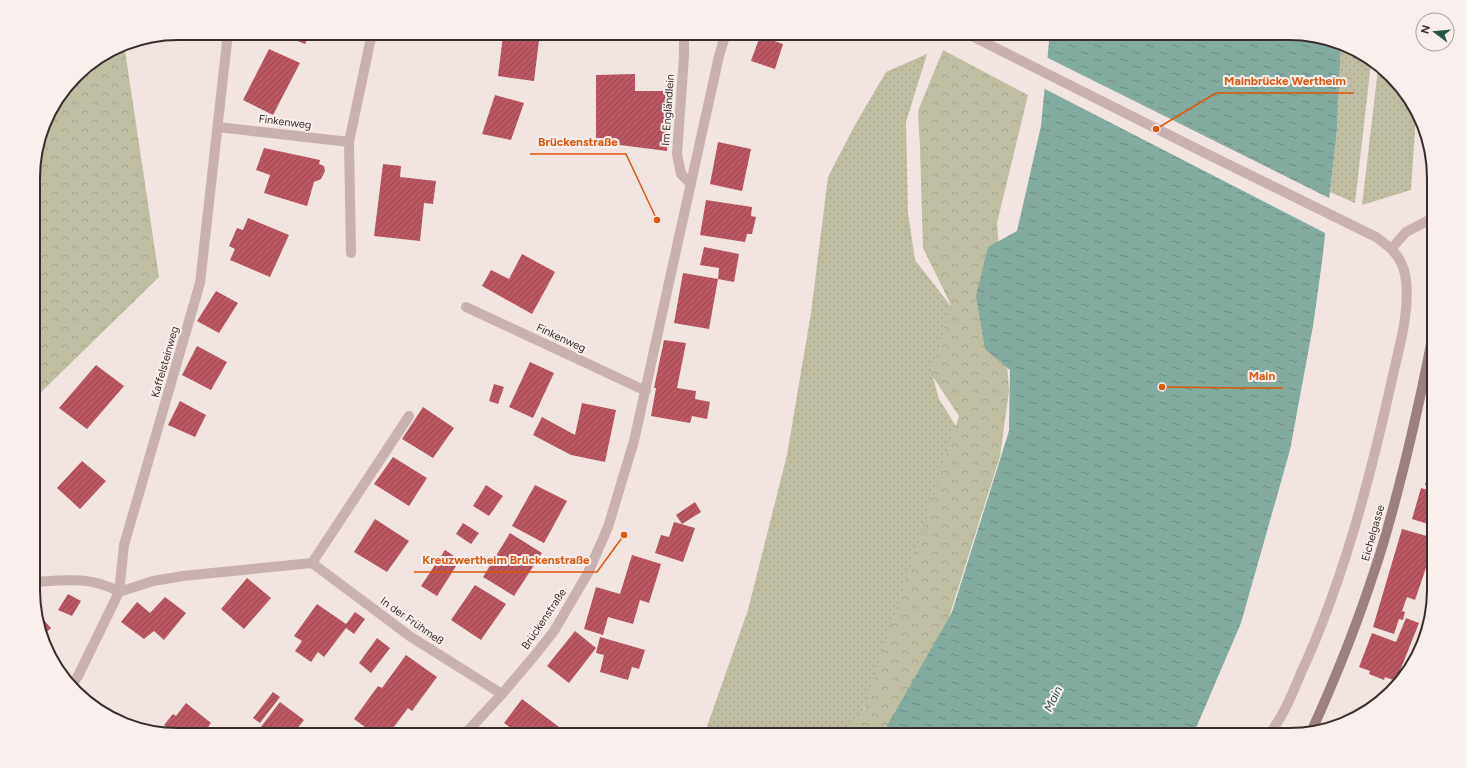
<svg xmlns="http://www.w3.org/2000/svg" width="1467" height="768" font-family="Figtree,sans-serif">
  <style>
    .grass { fill: url(#grass-dots) }
    .forest { fill: url(#forest-crowns) }
    .water { fill: url(#water-ripples) }
    .pier { fill: #f1e4e1 }
    .building { fill: url(#building-hatch) }
    .lines { fill: none; stroke-linecap: round; stroke-linejoin: round }
    .minor { stroke: #c8b1ae; stroke-width: 10 }
    .tertiary { stroke: #c8b1ae; stroke-width: 10 }
    .secondary { stroke: #9c8080; stroke-width: 10 }
    .labels { text-anchor: middle; dominant-baseline: central; stroke-width: 4; stroke-linejoin: round; paint-order: stroke }
    .street-label { font-size: 11px; fill: #382c2c; stroke: #f9f0ee }
    .water-label { font-size: 12px; font-style: italic; fill: #255547; stroke: #f9f0ee }
    .rim { fill: none; stroke: #382c2c; stroke-width: 2 }
    .leader { fill: none; stroke: #df570e; stroke-width: 1.5 }
    .callout-dot { fill: #df570e; stroke: #f9f0ee; stroke-width: 1.5 }
    .callout-label { font-size: 12px; text-anchor: middle; font-weight: bold; fill: #df570e; stroke: #f9f0ee; stroke-width: 4; stroke-linejoin: round; paint-order: stroke }
  </style>
  <defs>
    <pattern id="grass-dots" width="8" height="8" patternUnits="userSpaceOnUse"><rect width="8" height="8" fill="#bfbea3"/><path d="M2 2h.1M6 6h.1" fill="none" stroke="#a5a38c" stroke-width="1.8" stroke-linecap="round"/></pattern>
    <pattern id="forest-crowns" width="20" height="18" patternUnits="userSpaceOnUse"><rect width="20" height="18" fill="#bfbea3"/><path d="M2 6a3 3 0 1 1 6 0M12 15a3 3 0 1 1 6 0" fill="none" stroke="#a5a38c"/></pattern>
    <pattern id="water-ripples" width="26" height="14" patternUnits="userSpaceOnUse"><rect width="26" height="14" fill="#83ab9f"/><path d="M2 4q2-2 4 0t4 0M15 11q2-2 4 0t4 0" fill="none" stroke="#6c8b82"/></pattern>
    <pattern id="building-hatch" width="6" height="6" patternUnits="userSpaceOnUse"><rect width="6" height="6" fill="#ba5762"/><path d="M-1 1l2-2M0 6l6-6M5 7l2-2" fill="none" stroke="#984851"/></pattern>
  </defs>
  <rect width="100%" height="100%" fill="#f1e4e1"/>
  <!-- grass -->
  <path class="grass" d="M1341 45 1354 48 1371 63 1355 203 1330 192 1337 130Z
    M927 54 906 122 908 213 915 260 957 314 946 351 932 374 939 399 964 439 958 505 852 735H704L748 610 787 455 811 313 828 177 855 125 886 72Z
    M1378 69 1409 97 1416 114 1411 190 1362 205Z"/>
  <!-- forest -->
  <path class="forest" d="M124 44 159 277 34 399 33 168 48 114 82 69Z
    M943 50 1028 95 997 223 1009 391 1000 456 949 617 886 735H843L864 710 959 416 931 374 951 305 923 248 920 148 918 111Z"/>
  <!-- water -->
  <path class="water" d="M1048 33H1289L1341 45 1337 130 1322 262 1313 326 1290 450 1241 623 1193 735H882L952 612 1009 431 1010 370 985 349 976 296 988 247 1017 231 1041 126 1049 42Z"/>
  <!-- pier -->
  <path class="pier" d="M1046 57 1331 199 1327 234 1043 88Z"/>
  <!-- building -->
  <path class="building" d="M279 33H310L305 44Z
    M503 36 539 40 534 81 498 76Z
    M760 36 783 44 775 69 751 61Z
    M269 49 300 63 273 115 243 100Z
    M635 74V91H669L667 151 596 142V75Z
    M495 95 524 103 511 140 482 134Z
    M718 142 751 149 742 191 710 184Z
    M264 148 320 160 319 164 324 166 325 171 321 179 314 182 307 206 264 193 270 175 256 170Z
    M383 164 401 166 400 177 436 181 433 204 424 203 420 241 374 236Z
    M706 200 752 207 751 216 756 217 752 234H747L745 242 700 235Z
    M248 218 289 235 270 277 230 260 235 249 229 246 237 228 243 230Z
    M704 247 739 254 734 282 718 279 719 268 700 265Z
    M522 254 555 272 532 314 482 286 491 270 509 279Z
    M683 273 718 279 709 329 674 323Z
    M216 291 238 303 219 333 197 321Z
    M664 340 686 343 677 388 696 391 695 399 710 402 707 419 692 416 690 423 651 416 656 388H654Z
    M197 346 227 362 211 390 182 375Z
    M530 362 554 373 533 418 509 407Z
    M96 365 124 386 87 429 59 408Z
    M494 384 504 387 498 404 489 401Z
    M180 401 206 415 195 437 168 425Z
    M582 403 616 410 605 462 571 455 533 435 542 417 575 435Z
    M423 407 454 428 433 458 402 439Z
    M393 457 427 478 409 506 374 484Z
    M1432 458 1434 459V488L1425 485Z
    M82 461 106 481 80 509 57 488Z
    M486 485 503 496 489 516 473 506Z
    M535 485 567 501 544 543 512 526Z
    M1421 488 1434 492V506L1431 515 1434 516V529L1427 528 1428 524 1412 519Z
    M695 502 701 512 682 524 676 515Z
    M375 519 409 541 387 572 354 552Z
    M674 522 695 528 683 562 655 553 661 535 669 537Z
    M463 523 479 533 471 544 456 534Z
    M1402 529 1434 538 1430 552 1434 553 1431 563 1428 562 1415 600 1407 597 1402 611 1405 612 1403 620 1399 619 1394 634 1373 627Z
    M510 533 542 553 514 596 483 577Z
    M445 550 460 560 437 596 421 586Z
    M632 555 661 564 649 603 640 600 633 624 608 617 603 635 584 629 596 587 620 594Z
    M247 578 271 598 244 629 221 609Z
    M475 585 506 604 481 640 451 620Z
    M68 594 81 601 72 616 58 610Z
    M165 597 186 613 164 640 154 631 144 639 121 622 137 602 150 613Z
    M317 604 346 624 355 612 365 619 354 634 346 628 324 657 318 652 311 662 295 651 302 641 294 636Z
    M34 609 51 628 44 634 34 610Z
    M1406 618 1419 623 1396 681 1385 677 1384 680 1369 674 1370 671 1359 667 1372 633 1396 642Z
    M575 631 596 648 569 683 547 666Z
    M600 637 645 650 639 669 632 667 628 680 600 672 604 655 596 653Z
    M377 638 390 648 371 673 359 663Z
    M406 655 437 677 412 711 408 708 388 735H376L354 719 378 686 382 688Z
    M273 692 280 697 260 723 253 718Z
    M92 698 108 710 105 713 91 700Z
    M522 699 559 727 554 735H520L504 723Z
    M280 702 304 720 292 735H261L257 732Z
    M186 703 211 723 203 734 205 735H178L163 732 167 728 164 725 173 714 176 716Z"/>
  <g class="lines">
    <!-- minor -->
    <path class="minor" d="M684 33V56L677 154 681 174 691 184
      M218 127 349 142
      M1392 248 1406 232 1433 218
      M351 253 349 142 372 33
      M466 307 646 391
      M312 563 409 416
      M34 582C63 580 93 576 119 592
      M119 592 153 581 183 576 312 563 411 637 502 694
      M72 684 78 676 119 592 124 545 200 283 228 33"/>
    <!-- tertiary -->
    <path class="tertiary" d="M966 33 1203 152 1376 237C1393 249 1403 258 1406 280 1410 315 1398 350 1391 384 1369 482 1343 582 1301 673 1293 692 1282 720 1268 735
      M464 735 502 694 535 655 554 631 588 573 608 527 634 441 719 56 726 33"/>
    <!-- secondary -->
    <path class="secondary" d="M1312 730C1336 677 1358 622 1376 566 1388 531 1397 494 1406 458 1416 417 1425 376 1433 334"/>
  </g>
  <g class="labels">
    <!-- street labels -->
    <g class="street-label">
      <text transform="translate(668 110) rotate(-86)">Im Engländlein</text>
      <text transform="translate(285 122) rotate(7)">Finkenweg</text>
      <text transform="translate(561 338) rotate(25)">Finkenweg</text>
      <text transform="translate(165 362) rotate(-74)">Kaffelsteinweg</text>
      <text transform="translate(1373 533) rotate(-74)">Eichelgasse</text>
      <text transform="translate(544 619) rotate(-56)">Brückenstraße</text>
      <text transform="translate(412 621) rotate(35)">In der Frühmeß</text>
    </g>
    <!-- water labels -->
    <g class="water-label">
      <text transform="translate(1053 699) rotate(-65)">Main</text>
    </g>
  </g>
  <!-- crop -->
  <path d="M0 0H1467V768H0ZM178 40H1289A138 138 0 0 1 1427 178V590A138 138 0 0 1 1289 728H178A138 138 0 0 1 40 590V178A138 138 0 0 1 178 40Z" fill="#f9f0ee" fill-rule="evenodd"/>
  <path class="rim" d="M178 40H1289A138 138 0 0 1 1427 178V590A138 138 0 0 1 1289 728H178A138 138 0 0 1 40 590V178A138 138 0 0 1 178 40Z"/>
  <!-- callouts -->
  <path class="leader" d="M1156 129L1216 93H1354M657 220L626 154H530M1162 387L1241 388H1283M624 535L597 572H414"/>
  <g class="callout-dot">
    <circle cx="1156" cy="129" r="4"/>
    <circle cx="657" cy="220" r="4"/>
    <circle cx="1162" cy="387" r="4"/>
    <circle cx="624" cy="535" r="4"/>
  </g>
  <g class="callout-label">
    <text x="1285" y="85">Mainbrücke Wertheim</text>
    <text x="578" y="146">Brückenstraße</text>
    <text x="1262" y="380">Main</text>
    <text x="506" y="564">Kreuzwertheim Brückenstraße</text>
  </g>
  <!-- north arrow -->
  <g transform="translate(1435 32) rotate(286)"><circle r="19" fill="#f9f0ee" stroke="#aca2a0"/>
  <path d="M0-3L7 15L0 10L-7 15Z" fill="#255547"/>
  <text y="-6" font-size="11" font-weight="bold" text-anchor="middle" fill="#382c2c">N</text>
  </g>
</svg>
